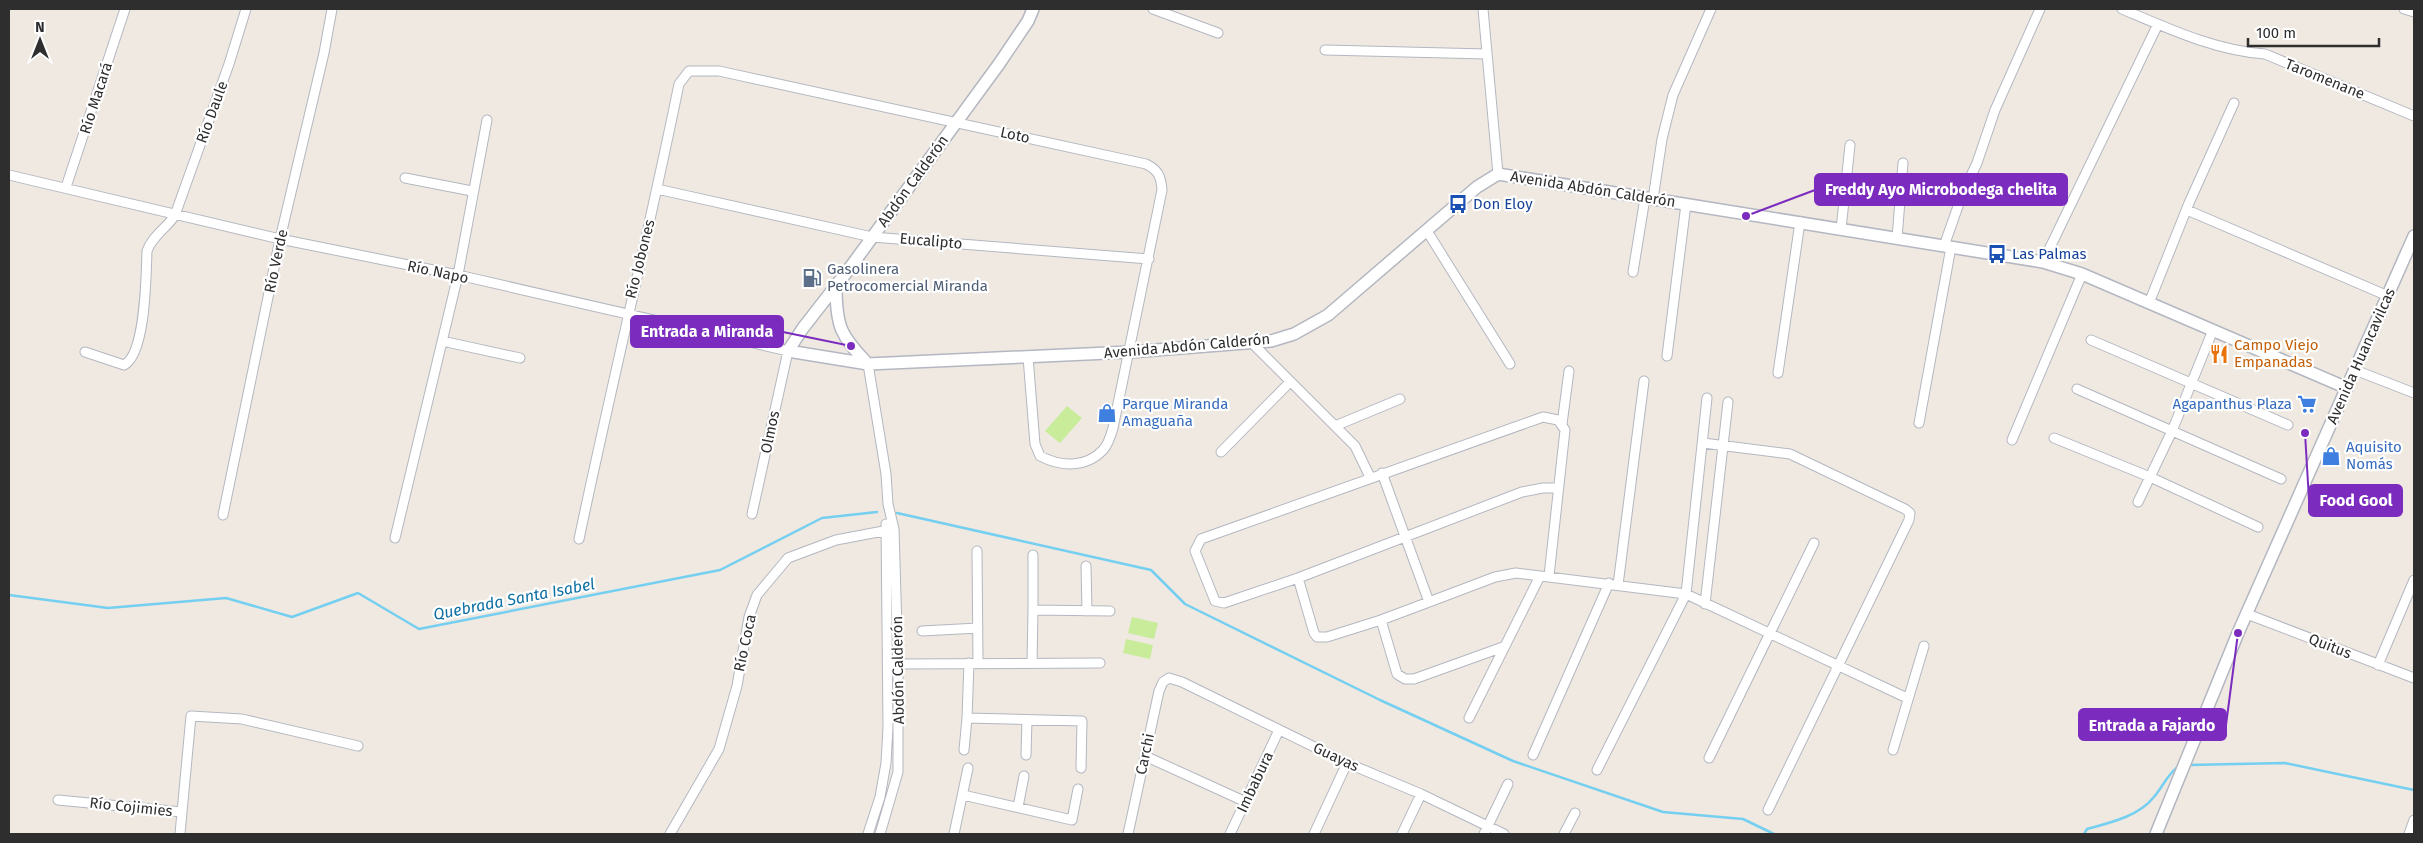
<svg xmlns="http://www.w3.org/2000/svg" width="2423" height="843" font-family="'Fira Sans',sans-serif">
  <style>
    .pitch { fill: #c9ec9a }
    .lines { fill: none; stroke-linecap: round; stroke-linejoin: round }
    .stream { stroke: #75cff0; stroke-width: 2.5 }
    .minor-casing { stroke: #b4b7c1; stroke-width: 11 }
    .tertiary-casing { stroke: #b4b7c1; stroke-width: 14 }
    .minor { stroke: #fff; stroke-width: 9 }
    .tertiary { stroke: #fff; stroke-width: 11 }
    .labels { text-anchor: middle; dominant-baseline: central; stroke-width: 4.5; stroke-linejoin: round; paint-order: stroke }
    .street-label { font-size: 15px; fill: #2e2e2e; stroke: #fff }
    .transit-label { font-size: 15px; fill: #164399; stroke: #fff; text-anchor: start }
    .service-label { font-size: 15px; fill: #4e5e75; stroke: #fff; text-anchor: start }
    .food-label { font-size: 15px; fill: #c56008; stroke: #fff; text-anchor: start }
    .shop-label { font-size: 15px; fill: #366cbe; stroke: #fff; text-anchor: start }
    .water-label { font-size: 16px; font-style: italic; fill: #0d6fa3; stroke: #fff }
    .leader { fill: none; stroke: #7b2cbf; stroke-width: 2 }
    .callout-dot { fill: #7b2cbf; stroke: #fff; stroke-width: 2 }
    .callout { fill: #7b2cbf; stroke: #7b2cbf; stroke-width: 2 }
    .callout-label { font-size: 16px; text-anchor: middle; font-weight: bold; fill: #fff }
  </style>
  <rect width="100%" height="100%" fill="#efe9e1"/>
  <!-- pitch -->
  <path class="pitch" d="M1067 406 1082 418 1060 443 1045 431Z
    M1132 617 1158 623 1154 639 1128 633Z
    M1126 639 1153 645 1150 659 1123 653Z"/>
  <g class="lines">
    <!-- stream -->
    <path class="stream" d="M897 513 1151 570 1185 604 1380 700 1513 761 1663 812 1743 819 1774 834
      M9 595 108 608 226 598 292 617 358 593 419 629 720 570 822 518 877 512
      M2188 765 2285 763 2414 790
      M2084 834 2087 829C2109 823 2139 816 2153 798 2163 787 2167 774 2180 765"/>
    <!-- minor casing -->
    <g class="minor-casing">
      <path id="minor" d="M1153 9 1218 33
        M1483 9 1498 174
        M2122 9C2167 28 2216 51 2265 54L2414 116
        M2404 9 2414 12
        M1325 50 1487 54
        M9 175 280 239 458 275 788 351 752 514
        M405 178 472 191
        M66 187 125 9
        M657 189 872 237 1149 259
        M1653 199 1662 139 1673 95 1711 9
        M2187 210 2388 296
        M1841 229 1850 145
        M1427 231 1510 364
        M1897 238 1903 163
        M1944 246 1963 192 1977 163 1995 110 2040 9
        M2043 262 2158 24
        M1633 272 1645 198
        M2149 303 2189 203 2234 103
        M2091 340 2288 425
        M442 341 520 358
        M1253 344 1355 446 1370 477
        M85 352 124 365C146 354 146 274 147 251 152 236 167 228 175 215L229 64 246 9
        M1667 356 1686 204
        M868 364 886 474 888 504 894 529 898 663V772L880 834
        M2355 370 2414 393
        M1778 373 1800 222
        M2077 389 2281 479
        M1919 423 1951 247
        M1562 424 1569 371
        M1335 426 1400 399
        M2054 438 2150 477 2258 527
        M2012 440 2082 274
        M1703 443 1790 454 1905 509 1910 513 1909 520 1768 810
        M1221 452 1290 382
        M1382 473 1429 602 1381 620 1397 674 1405 679H1414L1503 647
        M2138 502 2172 431 2213 330
        M223 515 280 239 324 53 332 9
        M395 538 458 275 487 120
        M579 539C611 387 648 236 679 84L689 71H719L1146 164C1158 170 1161 176 1162 190L1113 428C1111 435 1108 445 1103 450 1086 468 1061 467 1040 456L1035 444 1028 357
        M977 551 978 663
        M1086 566 1087 611
        M1549 576 1565 430 1558 420 1543 417 1201 539 1195 551 1215 601 1224 603 1298 578 1522 492 1543 488H1558
        M1298 578 1314 633 1317 637H1327L1381 620
        M1618 585 1644 381
        M1429 602 1495 577 1516 573 1686 594 1907 698
        M1705 604 1728 402
        M1033 610V555
        M2247 614 2414 678
        M922 631 978 628
        M969 663 967 718 1082 721 1081 768
        M1032 663 1033 610 1110 611
        M893 664 1100 663
        M2378 665 2414 580
        M1469 718 1540 576
        M964 750 967 718
        M1893 750 1924 646
        M1026 755 1027 720
        M1533 755 1609 583
        M1145 756 1246 802
        M1709 758 1814 543
        M1597 770 1686 594 1707 398
        M963 795 1072 820 1078 789
        M58 800 182 812 180 834
        M1018 807 1024 776
        M182 812 191 716 242 719 358 746
        M670 834 719 749 737 686 749 617 757 595 788 558 836 540 894 529
        M868 834 880 797 886 763 888 727 886 524
        M954 834 968 768
        M1128 834 1159 691 1163 682 1169 678 1182 682 1347 763 1421 794 1504 834
        M1230 834 1279 730
        M1314 834 1347 763
        M1402 834 1421 794
        M1484 834 1508 784
        M1564 834 1575 813
        M2409 834 2414 820"/>
    </g>
    <!-- tertiary casing -->
    <g class="tertiary-casing">
      <path id="tertiary" d="M1033 9 1028 21 999 64 849 269 803 328 788 351 868 364 1130 352 1271 341 1294 334 1328 315 1477 187 1498 174 2043 262 2082 274 2347 388
        M836 287C836 327 841 336 868 364
        M2156 834 2238 633 2414 236"/>
    </g>
    <!-- minor -->
    <use href="#minor" class="minor"/>
    <!-- tertiary -->
    <use href="#tertiary" class="tertiary"/>
  </g>
  <!-- icons -->
  <defs>
    <g id="bus-bare" transform="scale(1.5)"><path d="M-5-6H5V4H4V6H2V4H-2V6H-4V4H-5ZM-3.5-4V0h7V-4ZM-3.5 1.2v1.5H-2V1.2ZM2 1.2v1.5H3.5V1.2Z" fill="#1a4fb4" stroke="#fff" stroke-width="2.5" paint-order="stroke"/></g>
    <g id="fuel-bare" transform="scale(1.5)"><path d="M-5.5-6h7V0h2V4h1.3V-2.5L3-4.5l.8-.8L6-3V5H2.5V1h-1V6h-7ZM-4.2-4.7v3.2H.2V-4.7Z" fill="#5c6f8a" stroke="#fff" stroke-width="2.5" paint-order="stroke"/></g>
    <g id="restaurant-bare" transform="scale(1.5)"><path d="M-5-6h1v4h1v-4h1v4h1v-4h1v5L-1.5 .5V6h-2V.5L-5-1ZM5-6V6H3V1.5H1.5Q1.5-4 5-6Z" fill="#e8710a" stroke="#fff" stroke-width="2.5" paint-order="stroke"/></g>
    <g id="supermarket-bare" transform="scale(1.5)"><path d="M-6-5.5h2.5l.6 2H6L4.5 2H-2.5L-4.4-4H-6ZM-1.5 3.2a1.3 1.3 0 1 0 .1 0ZM3 3.2a1.3 1.3 0 1 0 .1 0Z" fill="#3f7fe0" stroke="#fff" stroke-width="2.5" paint-order="stroke"/></g>
    <g id="shop-bare" transform="scale(1.5)"><path d="M-5-2.5h2.3a2.7 3.5 0 0 1 5.4 0H5L5.5 6h-11ZM-1.5-2.5h3a1.5 2.3 0 0 0-3 0Z" fill="#3f7fe0" stroke="#fff" stroke-width="2.5" paint-order="stroke"/></g>
  </defs>
  <g fill-rule="evenodd">
    <use href="#bus-bare" x="1458" y="204"/>
    <use href="#bus-bare" x="1997" y="254"/>
    <use href="#fuel-bare" x="812" y="278"/>
    <use href="#restaurant-bare" x="2219" y="354"/>
    <use href="#supermarket-bare" x="2307" y="404"/>
    <use href="#shop-bare" x="1107" y="413"/>
    <use href="#shop-bare" x="2331" y="456"/>
  </g>
  <g class="labels">
    <!-- street labels -->
    <g class="street-label">
      <text transform="translate(2325 79) rotate(22)">Taromenane</text>
      <text transform="translate(96 98) rotate(-72)">Río Macará</text>
      <text transform="translate(212 112) rotate(-70)">Río Daule</text>
      <text transform="translate(1015 135) rotate(12)">Loto</text>
      <text transform="translate(913 181) rotate(-54)">Abdón Calderón</text>
      <text transform="translate(1593 189) rotate(9)">Avenida Abdón Calderón</text>
      <text transform="translate(931 241) rotate(5)">Eucalipto</text>
      <text transform="translate(640 259) rotate(-76)">Río Jobones</text>
      <text transform="translate(276 261) rotate(-78)">Río Verde</text>
      <text transform="translate(438 272) rotate(12)">Río Napo</text>
      <text transform="translate(1187 346) rotate(-5)">Avenida Abdón Calderón</text>
      <text transform="translate(2361 356) rotate(-66)">Avenida Huancavilcas</text>
      <text transform="translate(770 432) rotate(-78)">Olmos</text>
      <text transform="translate(745 643) rotate(-78)">Río Coca</text>
      <text transform="translate(2330 646) rotate(21)">Quitus</text>
      <text transform="translate(898 670) rotate(-91)">Abdón Calderón</text>
      <text transform="translate(1145 754) rotate(-78)">Carchi</text>
      <text transform="translate(1336 757) rotate(25)">Guayas</text>
      <text transform="translate(1255 782) rotate(-65)">Imbabura</text>
      <text transform="translate(131 807) rotate(6)">Río Cojimies</text>
    </g>
    <!-- transit labels -->
    <g class="transit-label">
      <text x="1473" y="204">Don Eloy</text>
      <text x="2012" y="254">Las Palmas</text>
    </g>
    <!-- service labels -->
    <g class="service-label">
      <text x="827" y="269">Gasolinera<tspan x="827" dy="17">Petrocomercial Miranda</tspan></text>
    </g>
    <!-- food labels -->
    <g class="food-label">
      <text x="2234" y="345">Campo Viejo<tspan x="2234" dy="17">Empanadas</tspan></text>
    </g>
    <!-- shop labels -->
    <g class="shop-label">
      <text x="1122" y="404">Parque Miranda<tspan x="1122" dy="17">Amaguaña</tspan></text>
      <text x="2292" y="404" text-anchor="end">Agapanthus Plaza</text>
      <text x="2346" y="447">Aquisito<tspan x="2346" dy="17">Nomás</tspan></text>
    </g>
    <!-- water labels -->
    <g class="water-label">
      <text transform="translate(514 599) rotate(-11)">Quebrada Santa Isabel</text>
    </g>
  </g>
  <!-- callouts -->
  <path class="leader" d="M1746 216L1815 190M851 346L783 332M2305 433L2309 500M2238 633L2226 725"/>
  <g class="callout-dot">
    <circle cx="1746" cy="216" r="5"/>
    <circle cx="851" cy="346" r="5"/>
    <circle cx="2305" cy="433" r="5"/>
    <circle cx="2238" cy="633" r="5"/>
  </g>
  <g class="callout">
    <rect x="1815" y="174" width="252" height="31" rx="5"/>
    <rect x="631" y="316" width="152" height="31" rx="5"/>
    <rect x="2309" y="485" width="93" height="31" rx="5"/>
    <rect x="2079" y="709" width="147" height="31" rx="5"/>
  </g>
  <g class="callout-label">
    <text x="1941" y="195">Freddy Ayo Microbodega chelita</text>
    <text x="707" y="337">Entrada a Miranda</text>
    <text x="2356" y="506">Food Gool</text>
    <text x="2152" y="731">Entrada a Fajardo</text>
  </g>
  <!-- border -->
  <rect width="2423" height="843" fill="none" stroke="#2e2e2e" stroke-width="20"/>
  <!-- north arrow -->
  <g transform="translate(40 40)" stroke="#ffffff" stroke-width="4" paint-order="stroke">
  <path d="M0-4L9 19L0 12L-9 19Z" fill="#2e2e2e"/>
  <text y="-8" font-size="14" font-weight="bold" text-anchor="middle" fill="#2e2e2e">N</text>
  </g>
  <!-- scale -->
  <path d="M2248 38v8h131v-8" fill="none" stroke="#2e2e2e" stroke-width="2.5"/>
  <text x="2256" y="38" font-size="15" fill="#2e2e2e" stroke="#ffffff" stroke-width="4" paint-order="stroke">100 m</text>
</svg>
